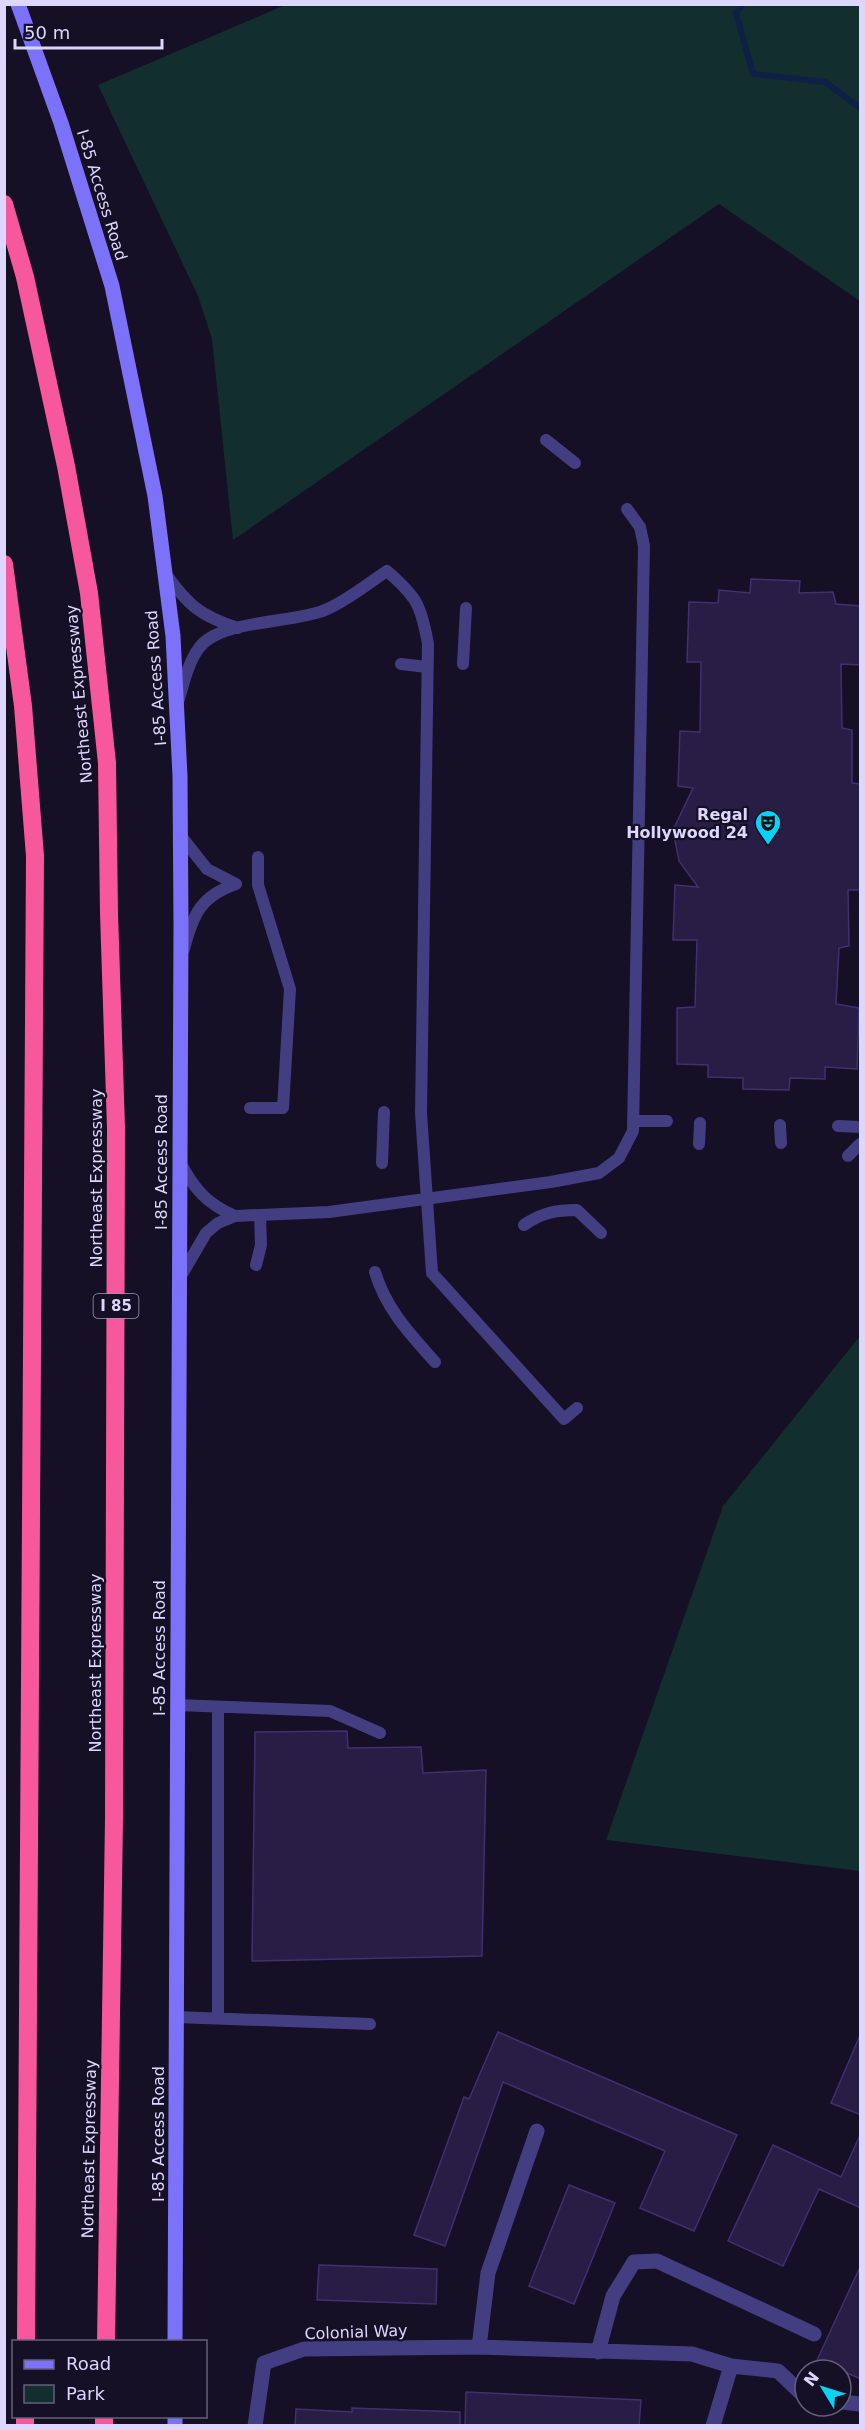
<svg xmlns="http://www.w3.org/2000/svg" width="865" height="2430" font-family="'DejaVu Sans',sans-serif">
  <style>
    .green { fill: #132e2f }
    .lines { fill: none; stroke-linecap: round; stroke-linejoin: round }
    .stream { stroke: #0f2046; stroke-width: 6 }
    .building { fill: #271d45; stroke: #403070; stroke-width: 1.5 }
    .service { stroke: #433d82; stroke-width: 12 }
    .minor { stroke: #433d82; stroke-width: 15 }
    .secondary { stroke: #7c72f9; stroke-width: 15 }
    .motorway { stroke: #f7579c; stroke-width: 18 }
    .labels { text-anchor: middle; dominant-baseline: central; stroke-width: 4.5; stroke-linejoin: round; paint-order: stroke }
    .shield { fill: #151025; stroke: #a19bbc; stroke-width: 1.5 }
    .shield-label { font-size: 15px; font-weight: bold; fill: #ddd6fd }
    .street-label { font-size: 16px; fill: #ddd6fd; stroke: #151025 }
    .poi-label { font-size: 16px; font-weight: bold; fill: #ddd6fd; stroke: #151025; text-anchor: end }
  </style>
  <rect width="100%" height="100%" fill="#151025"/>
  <!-- green -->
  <path class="green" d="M285 5H860V301L719 204 233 540 212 339 198 296 98 85Z
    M860 1336V1871L606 1840 723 1506Z"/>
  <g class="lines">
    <!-- stream -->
    <path class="stream" d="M743 4 736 13 753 74 825 82 860 108"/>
  </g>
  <!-- building -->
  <path class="building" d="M751 579 800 581 799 593 833 592 836 604 861 606V665L841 664 842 728 852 730V783L861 784V890H848L849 946 839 948 836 1004 859 1008 857 1069 825 1067V1079L790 1078 789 1090 743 1089V1078L708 1077V1065L677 1064V1008L695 1007 697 940H673L675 885 698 887 679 861 673 830 693 788 678 786 680 731 700 732 701 662H687L689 602 718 603 719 590 750 593Z
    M347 1731 348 1748 421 1747 423 1773 486 1770 482 1956 252 1961 255 1732Z
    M498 2032 737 2135 694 2231 640 2208 665 2151 503 2082 445 2246 414 2235 464 2097 469 2099Z
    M861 2033V2115L831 2103Z
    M861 2133V2208L819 2189 783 2266 728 2241 773 2145 841 2177Z
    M569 2185 615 2203 574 2304 529 2286Z
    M319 2265 437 2269 436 2304 317 2300Z
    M861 2265V2379L817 2360Z
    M466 2392 641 2400 639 2426H465Z
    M352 2408 460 2412V2426H295L296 2409 352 2412Z"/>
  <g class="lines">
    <!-- service -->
    <path class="service" d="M546 440 575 463
      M165 573C188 605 200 616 238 628
      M401 664 427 667
      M463 664 466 608
      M179 699C184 682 188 663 199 648 220 619 292 624 325 610 347 601 367 584 387 571 417 597 421 605 428 644L421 1113 432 1273 564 1419 577 1408
      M180 835 207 869 236 884
      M184 949C193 914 201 896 236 884
      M250 1108H283L290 989 258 885V857
      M633 1121H667
      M780 1125 781 1143
      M838 1126 860 1127
      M699 1144 700 1123
      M848 1156 860 1144
      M180 1162C194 1189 207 1204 235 1216
      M382 1163 384 1112
      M524 1225C541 1213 556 1210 577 1210L601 1233
      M256 1265 261 1245 260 1215
      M375 1272C386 1309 410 1334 435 1362
      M181 1276 206 1233 218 1223 235 1216 329 1212 551 1182 599 1173 619 1158 633 1131 644 546 640 527 627 509
      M177 1705 330 1711 380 1733
      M176 2017 370 2024
      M218 2017V1708"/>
    <!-- minor -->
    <path class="minor" d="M479 2347 488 2273 537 2131
      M598 2352 613 2296 634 2262 657 2261 814 2334
      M841 2402 860 2404
      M255 2426 264 2363 304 2349 479 2347 692 2354 731 2366 778 2371 800 2392 805 2393
      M713 2426 731 2366"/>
    <!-- secondary -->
    <path class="secondary" d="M18 4 61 123 112 286 155 496 173 636 180 776 181 926 175 2342
      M175 2416V2426"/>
    <!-- motorway -->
    <path class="motorway" d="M4 204 25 277 66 466 89 593 107 763 109 913 116 1128 114 1819 106 2342
      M4 564 23 706 35 856 26 2342
      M25 2426V2416
      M104 2426V2416"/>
  </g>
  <!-- icons -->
  <defs>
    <g id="theatre-pin" transform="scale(1.35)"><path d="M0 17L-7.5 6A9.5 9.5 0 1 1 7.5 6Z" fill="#0bd1f4" stroke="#151025"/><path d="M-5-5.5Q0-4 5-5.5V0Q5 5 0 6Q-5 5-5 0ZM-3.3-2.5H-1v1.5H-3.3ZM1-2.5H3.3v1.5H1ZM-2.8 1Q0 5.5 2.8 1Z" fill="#111"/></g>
  </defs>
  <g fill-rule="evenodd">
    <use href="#theatre-pin" x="768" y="823"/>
  </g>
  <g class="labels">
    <!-- shield labels -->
    <rect class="shield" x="93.5" y="1294" width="45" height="24" rx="4.5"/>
    <g class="shield-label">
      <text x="116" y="1306">I 85</text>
    </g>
    <!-- street labels -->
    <g class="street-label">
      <text transform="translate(102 195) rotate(73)">I-85 Access Road</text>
      <text transform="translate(156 678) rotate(-94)">I-85 Access Road</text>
      <text transform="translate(79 694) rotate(-95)">Northeast Expressway</text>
      <text transform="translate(161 1162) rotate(-90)">I-85 Access Road</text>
      <text transform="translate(96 1178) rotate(-90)">Northeast Expressway</text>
      <text transform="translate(159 1648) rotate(-90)">I-85 Access Road</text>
      <text transform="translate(95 1663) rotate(-90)">Northeast Expressway</text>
      <text transform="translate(158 2134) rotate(-90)">I-85 Access Road</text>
      <text transform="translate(89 2149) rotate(-89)">Northeast Expressway</text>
      <text transform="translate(356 2332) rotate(-2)">Colonial Way</text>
    </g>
    <!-- poi labels -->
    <g class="poi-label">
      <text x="748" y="814">Regal<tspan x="748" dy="18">Hollywood 24</tspan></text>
    </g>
  </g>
  <!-- border -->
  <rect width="865" height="2430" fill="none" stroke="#ddd6fd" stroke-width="12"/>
  <!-- legend -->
  <rect x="12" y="2340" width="195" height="78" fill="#151025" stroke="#655f7b" stroke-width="1.5"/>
  <rect x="24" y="2360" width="30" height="9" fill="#7c72f9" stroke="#655f7b" stroke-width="1.5"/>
  <text x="66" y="2370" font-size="18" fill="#ddd6fd">Road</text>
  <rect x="24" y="2385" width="30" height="18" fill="#132e2f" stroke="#655f7b" stroke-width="1.5"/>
  <text x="66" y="2400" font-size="18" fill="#ddd6fd">Park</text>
  <!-- north arrow -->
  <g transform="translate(823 2388) rotate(308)"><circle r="28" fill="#151025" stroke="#655f7b" stroke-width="1.5"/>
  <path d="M0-4.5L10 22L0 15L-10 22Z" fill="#0bd1f4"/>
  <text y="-9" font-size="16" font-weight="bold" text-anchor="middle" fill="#ddd6fd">N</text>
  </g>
  <!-- scale -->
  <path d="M15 39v9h147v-9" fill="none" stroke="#ddd6fd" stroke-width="3"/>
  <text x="24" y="39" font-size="18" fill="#ddd6fd" stroke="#151025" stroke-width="4.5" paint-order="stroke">50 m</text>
</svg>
